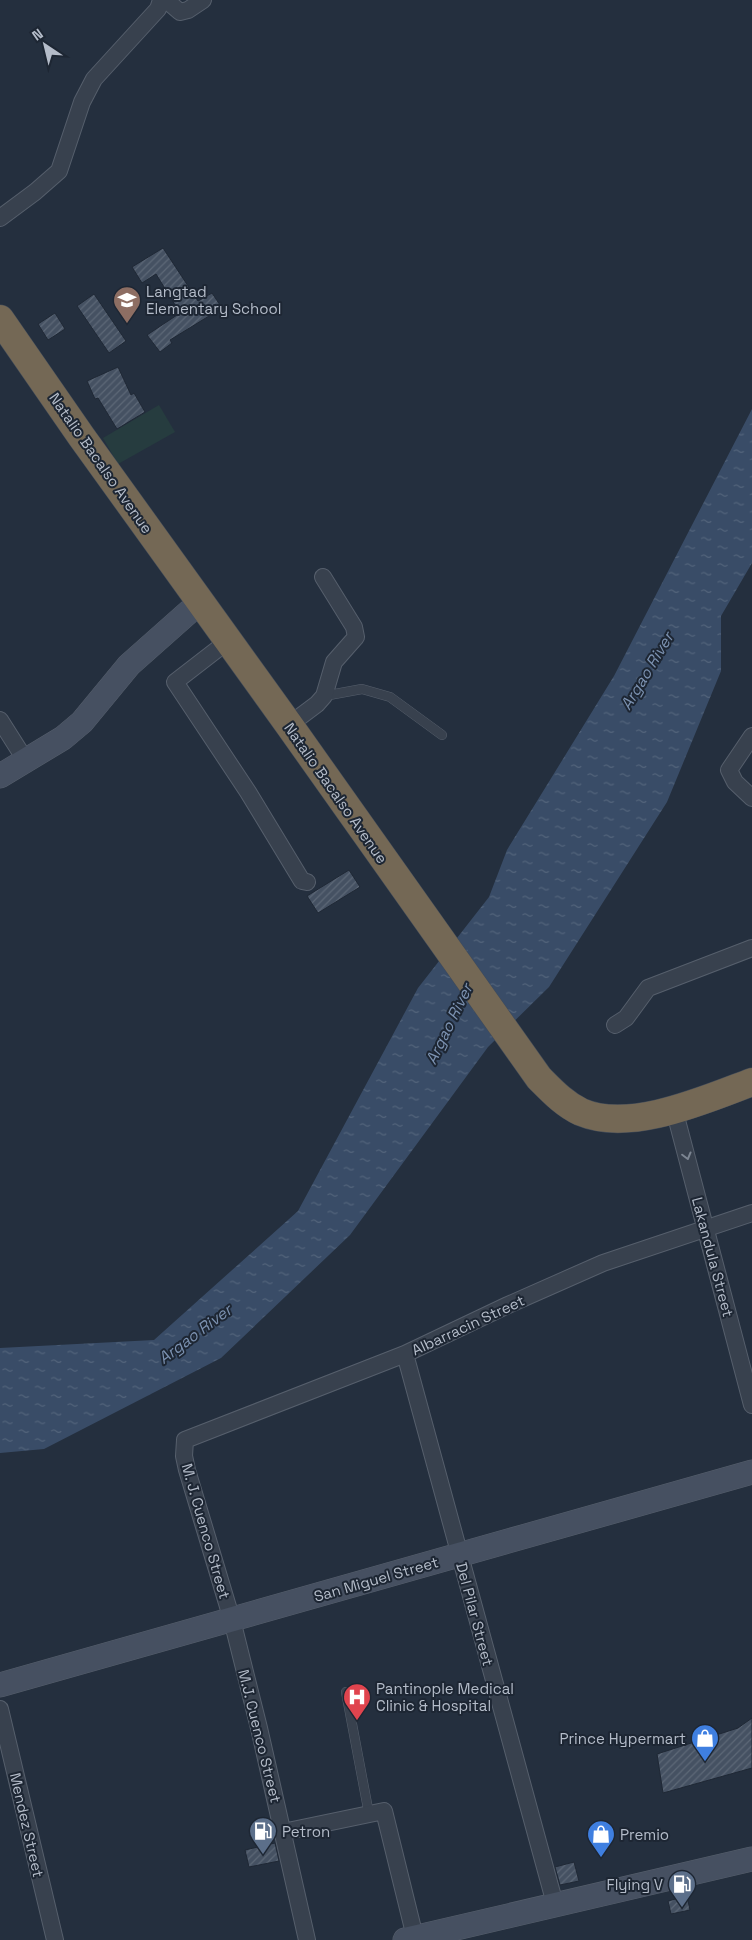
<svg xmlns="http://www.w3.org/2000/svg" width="752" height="1940" font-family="'Space Grotesk',sans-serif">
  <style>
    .pitch { fill: #263c3f }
    .water { fill: url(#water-ripples) }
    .building { fill: url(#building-hatch); stroke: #1f2835 }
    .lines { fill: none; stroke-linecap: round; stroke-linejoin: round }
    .lane-casing { stroke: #565f6c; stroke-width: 10 }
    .street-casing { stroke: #565f6c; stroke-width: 18 }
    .secondary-casing { stroke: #565f6c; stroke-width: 25 }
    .highway-casing { stroke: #434c59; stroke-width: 29 }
    .lane { stroke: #38414e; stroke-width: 9 }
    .street { stroke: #38414e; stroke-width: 16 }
    .secondary { stroke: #465061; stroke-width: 24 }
    .highway { stroke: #746855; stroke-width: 28 }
    .oneway { stroke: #7c8592 }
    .labels { text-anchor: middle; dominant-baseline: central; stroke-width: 4; stroke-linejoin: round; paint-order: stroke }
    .poi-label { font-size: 15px; fill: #b4bcc9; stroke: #1d2633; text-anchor: start }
    .street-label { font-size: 15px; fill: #b4bcc9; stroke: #1d2633 }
    .water-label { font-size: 16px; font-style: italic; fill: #7c92b1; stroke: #1d2633 }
  </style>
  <defs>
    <pattern id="water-ripples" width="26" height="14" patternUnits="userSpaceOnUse" patternTransform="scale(1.25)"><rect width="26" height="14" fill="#394c67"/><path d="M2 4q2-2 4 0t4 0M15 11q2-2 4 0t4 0" fill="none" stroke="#53647b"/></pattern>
    <pattern id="building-hatch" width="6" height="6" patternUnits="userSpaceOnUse" patternTransform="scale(1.25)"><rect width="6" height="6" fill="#455162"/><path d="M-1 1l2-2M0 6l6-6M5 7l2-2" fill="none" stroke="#5d6877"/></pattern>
  </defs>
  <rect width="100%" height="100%" fill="#242f3e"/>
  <!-- pitch -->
  <path class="pitch" d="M159 405 175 432 118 464 103 438Z"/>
  <!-- water -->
  <path class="water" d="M752 409V563L721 616V671L667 802 549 987 488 1047 350 1235 221 1358 44 1449 0 1453V1348L154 1340 298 1211 418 988 489 897 507 850 614 676Z"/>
  <!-- building -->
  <path class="building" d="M163 248 198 301 212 293 222 308 170 340 172 343 160 352 147 335 180 313 156 274 142 283 132 267Z
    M94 294 126 341 109 353 77 306Z
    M55 313 65 329 48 340 38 324Z
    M118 367 131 395 134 393 145 412 117 429 98 398 95 399 87 381Z
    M349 870 360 887 318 913 307 896Z
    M752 1718V1768L663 1793 657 1754 738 1728Z
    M275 1843 279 1861 249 1867 245 1850Z
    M574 1862 579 1881 560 1885 555 1867Z
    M687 1896 690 1910 671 1914 668 1901Z"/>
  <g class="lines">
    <!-- lane casing -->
    <g class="lane-casing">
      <path id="lane" d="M324 696 362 689 390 697 442 735
        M346 1692 369 1814"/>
    </g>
    <!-- street casing -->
    <g class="street-casing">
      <path id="street" d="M166 0 180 12 188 10 203 0
        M0 218 35 192 59 171 82 102 94 79 158 9 161 0
        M228 641 175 682 248 792 302 881 307 882
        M0 720 26 761
        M289 725 317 704 324 696 334 662 356 637 354 627 323 577
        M752 736 729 770 735 782 752 798
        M615 1025 626 1018 648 988 752 948
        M674 1109 752 1405
        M405 1354 555 1904
        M0 1709 55 1940
        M283 1832 384 1811 415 1937
        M307 1940 259 1728 232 1620 187 1470 184 1456 185 1440 405 1354 508 1305 603 1263 752 1213"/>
    </g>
    <!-- secondary casing -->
    <g class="secondary-casing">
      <path id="secondary" d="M0 776 63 738 82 722 129 665 200 602
        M0 1685 752 1472
        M405 1940 752 1859"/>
    </g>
    <!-- highway casing -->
    <g class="highway-casing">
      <path id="highway" d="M0 319 81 436 289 725 539 1078C552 1091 564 1104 581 1112 630 1133 704 1100 752 1082"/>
    </g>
    <!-- lane -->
    <use href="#lane" class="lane"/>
    <!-- street -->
    <use href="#street" class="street"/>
    <!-- secondary -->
    <use href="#secondary" class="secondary"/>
    <!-- highway -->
    <use href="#highway" class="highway"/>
  </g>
  <!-- one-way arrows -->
  <defs><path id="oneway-chevron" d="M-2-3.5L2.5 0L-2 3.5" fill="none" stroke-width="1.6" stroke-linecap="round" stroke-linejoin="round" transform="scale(1.25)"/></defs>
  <use class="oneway" href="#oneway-chevron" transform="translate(687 1156) rotate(75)"/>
  <!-- icons -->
  <defs>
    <g id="school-pin" transform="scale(1.4375)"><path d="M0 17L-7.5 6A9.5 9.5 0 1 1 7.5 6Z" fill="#8d6e63" stroke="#1d2633"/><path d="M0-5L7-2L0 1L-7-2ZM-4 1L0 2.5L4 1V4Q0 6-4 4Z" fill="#fff"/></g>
    <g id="hospital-pin" transform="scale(1.4375)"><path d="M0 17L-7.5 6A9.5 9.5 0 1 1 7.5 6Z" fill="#e0444e" stroke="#1d2633"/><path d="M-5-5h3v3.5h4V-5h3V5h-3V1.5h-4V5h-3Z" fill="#fff"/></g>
    <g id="shop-pin" transform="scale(1.4375)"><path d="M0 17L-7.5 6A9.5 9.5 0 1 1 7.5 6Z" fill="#3f7fe0" stroke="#1d2633"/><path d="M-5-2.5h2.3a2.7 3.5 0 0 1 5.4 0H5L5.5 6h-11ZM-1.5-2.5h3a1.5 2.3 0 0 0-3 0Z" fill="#fff"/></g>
    <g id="fuel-pin" transform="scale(1.4375)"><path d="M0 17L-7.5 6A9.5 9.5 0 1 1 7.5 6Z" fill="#5c6f8a" stroke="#1d2633"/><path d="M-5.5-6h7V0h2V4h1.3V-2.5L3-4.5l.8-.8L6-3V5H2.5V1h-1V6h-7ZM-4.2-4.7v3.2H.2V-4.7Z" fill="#fff"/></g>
  </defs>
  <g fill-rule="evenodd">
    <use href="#school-pin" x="127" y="300"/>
    <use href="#hospital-pin" x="357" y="1697"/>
    <use href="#shop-pin" x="705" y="1738"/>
    <use href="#fuel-pin" x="263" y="1831"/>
    <use href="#shop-pin" x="601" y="1834"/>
    <use href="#fuel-pin" x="682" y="1884"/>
  </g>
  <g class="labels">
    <!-- poi labels -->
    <g class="poi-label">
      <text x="146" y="291">Langtad<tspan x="146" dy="17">Elementary School</tspan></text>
      <text x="376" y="1688">Pantinople Medical<tspan x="376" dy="17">Clinic &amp; Hospital</tspan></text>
      <text x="686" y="1738" text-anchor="end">Prince Hypermart</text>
      <text x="282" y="1831">Petron</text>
      <text x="620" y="1834">Premio</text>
      <text x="663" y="1884" text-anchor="end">Flying V</text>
    </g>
    <!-- street labels -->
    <g class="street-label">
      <text transform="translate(101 463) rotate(55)">Natalio Bacalso Avenue</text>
      <text transform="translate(336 793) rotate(55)">Natalio Bacalso Avenue</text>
      <text transform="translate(713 1257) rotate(75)">Lakandula Street</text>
      <text transform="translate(468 1325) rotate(-25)">Albarracin Street</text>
      <text transform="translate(206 1531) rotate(74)">M. J. Cuenco Street</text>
      <text transform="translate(376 1579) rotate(-16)">San Miguel Street</text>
      <text transform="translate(475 1614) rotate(75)">Del Pilar Street</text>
      <text transform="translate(260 1736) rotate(76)">M.J. Cuenco Street</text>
      <text transform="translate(27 1825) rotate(77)">Mendez Street</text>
    </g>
    <!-- water labels -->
    <g class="water-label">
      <text transform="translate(647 671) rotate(-59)">Argao River</text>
      <text transform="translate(449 1024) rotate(-64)">Argao River</text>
      <text transform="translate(195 1334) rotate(-37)">Argao River</text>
    </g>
  </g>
  <!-- north arrow -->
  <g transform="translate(45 45) rotate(325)" stroke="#1d2633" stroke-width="4" paint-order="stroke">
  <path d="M0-4L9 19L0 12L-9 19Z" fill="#b4bcc9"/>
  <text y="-8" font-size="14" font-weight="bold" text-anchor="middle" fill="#b4bcc9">N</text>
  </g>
</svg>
